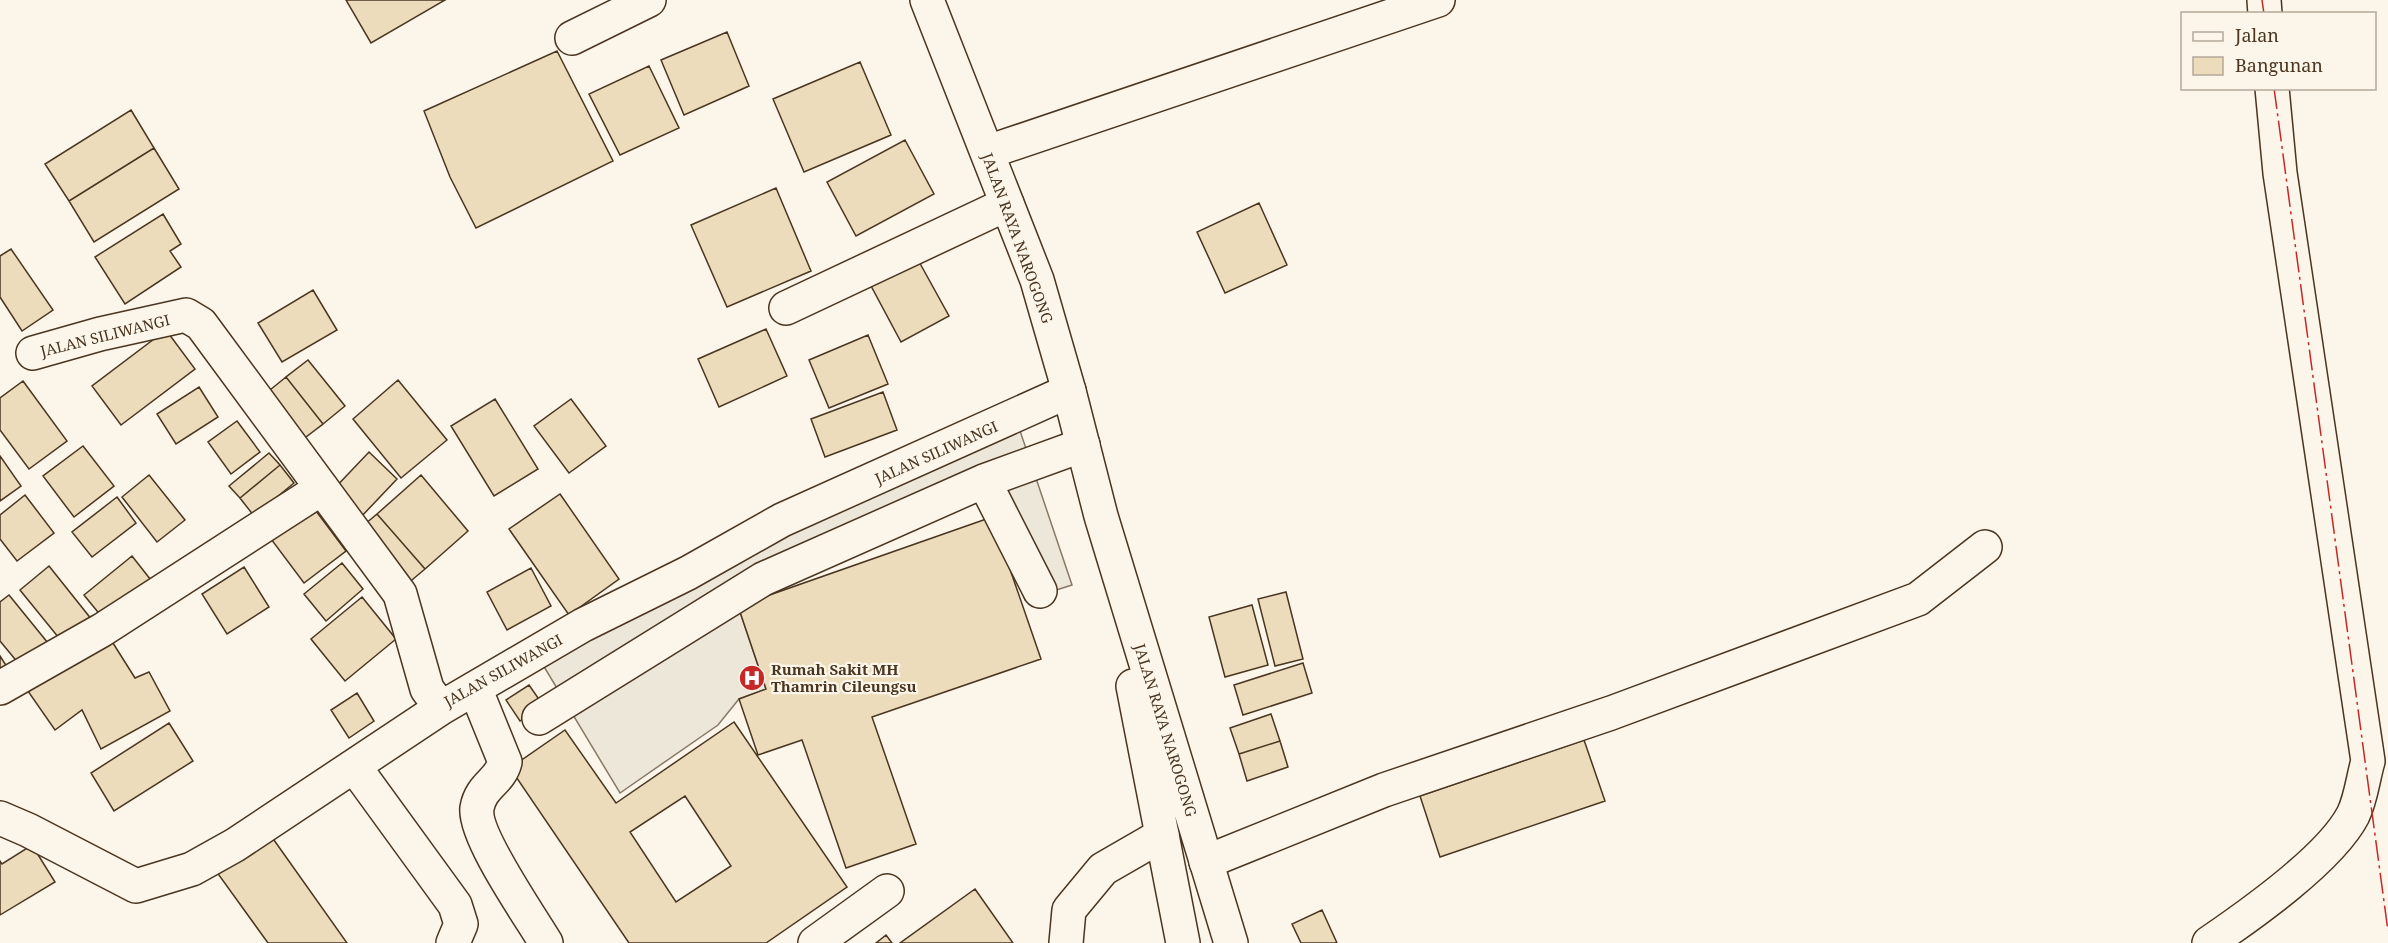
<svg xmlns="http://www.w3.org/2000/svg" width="2388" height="943" font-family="'Noto Serif',serif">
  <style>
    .parking { fill: #ede7d9; stroke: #887966; stroke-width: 1.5 }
    .building { fill: #ecdcbc; stroke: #4a3520; stroke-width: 1.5; fill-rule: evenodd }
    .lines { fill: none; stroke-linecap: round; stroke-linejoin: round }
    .minor-casing { stroke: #4a3520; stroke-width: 36 }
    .major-casing { stroke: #4a3520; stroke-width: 36 }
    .minor { stroke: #fbf6e9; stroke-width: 33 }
    .major { stroke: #fbf6e9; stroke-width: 33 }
    .power { stroke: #c62828; stroke-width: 1.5; stroke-dasharray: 21 4.5 3 4.5; stroke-linecap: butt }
    .labels { text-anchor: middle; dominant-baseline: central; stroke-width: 4.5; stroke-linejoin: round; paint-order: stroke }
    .street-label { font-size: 15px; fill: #4a3520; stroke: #fbf6e9 }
    .poi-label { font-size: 15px; font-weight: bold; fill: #4a3520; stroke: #fbf6e9; text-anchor: start }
  </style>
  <rect width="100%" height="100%" fill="#fbf6e9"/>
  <!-- parking -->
  <path class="parking" d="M1016 419 1072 585 1025 600 990 496 738 606 766 689 739 699 718 725 620 793 543 665 675 592Z"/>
  <!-- building -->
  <path class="building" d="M346 0H445L371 43Z
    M727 32 749 86 684 115 661 60Z
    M557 51 613 161 476 228 450 177 424 111Z
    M860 62 891 135 804 172 773 99Z
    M649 66 679 128 620 155 589 94Z
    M131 110 154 148 69 201 45 164Z
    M905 140 934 194 856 236 827 182Z
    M154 148 179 189 94 242 69 201Z
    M776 188 811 271 727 307 691 225Z
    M1259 203 1287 265 1225 293 1197 232Z
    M163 214 181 244 170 251 181 267 125 304 95 257Z
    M11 249 53 310 22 331 0 297V256Z
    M917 258 949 316 901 342 870 284Z
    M313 290 337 330 282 362 258 323Z
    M766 329 787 376 719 407 698 359Z
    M166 330 195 369 121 425 92 386Z
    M868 335 888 384 829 408 809 360Z
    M308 360 345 406 323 424 286 377Z
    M286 377 323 424 302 440 265 394Z
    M398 380 447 440 401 478 353 419Z
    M23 381 67 441 29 469 0 430V398Z
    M199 387 218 417 176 444 157 414Z
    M883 392 897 430 825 457 811 419Z
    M495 399 538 469 494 496 451 426Z
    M571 399 606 446 569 473 534 426Z
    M237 421 260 452 231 474 208 442Z
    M83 446 114 486 74 517 43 476Z
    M369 452 397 479 360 518 332 491Z
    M269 453 280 465 240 498 229 486Z
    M0 456 21 486 0 501Z
    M280 465 294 483 254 516 240 498Z
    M149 475 185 520 157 542 122 497Z
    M421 475 468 531 425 569 377 514Z
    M560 494 619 579 569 615 509 529Z
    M25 495 54 533 17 561 0 539V515Z
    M117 497 136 523 92 557 72 532Z
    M310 503 346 551 304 583 268 535Z
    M377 514 425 569 406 585 358 530Z
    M992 517 1041 659 872 717 916 844 846 868 802 740 758 755 739 699 766 689 738 606Z
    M132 556 154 584 106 622 84 595Z
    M342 563 363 589 326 621 304 594Z
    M49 566 92 620 63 643 20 590Z
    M244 567 269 607 227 634 202 594Z
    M531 568 551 606 507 630 487 592Z
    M1286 592 1303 659 1275 666 1258 599Z
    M9 595 52 648 24 670 0 641V602Z
    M362 597 396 639 345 681 311 639Z
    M1252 605 1268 665 1225 677 1209 617Z
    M106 632 135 678 149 672 170 711 101 749 82 710 55 730 23 684Z
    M0 656 9 670 0 676Z
    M1303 663 1312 693 1243 715 1234 685Z
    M529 685 543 705 520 721 506 700Z
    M357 693 374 721 349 738 331 710Z
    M1271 714 1280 741 1239 754 1230 728Z
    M734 722 847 887 766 943H629L510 768 565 730 616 803ZM685 796 731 866 676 902 630 832Z
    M169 723 193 761 114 811 91 773Z
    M1584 740 1605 801 1440 857 1420 796Z
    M1280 741 1288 767 1247 781 1239 754Z
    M269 833 347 943H268L216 871Z
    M32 845 55 882 0 915V861L2 864Z
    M975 889 1013 943H900Z
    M1322 910 1337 943H1301L1292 924Z
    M886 935 892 943H876Z"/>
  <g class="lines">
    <!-- minor casing -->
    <g class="minor-casing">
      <path id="minor" d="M2264 0 2265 14
        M572 38 649 0
        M988 152 1438 0
        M786 308 1007 204
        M33 353 100 334 186 315 201 324 400 594 427 689 441 708
        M984 481 1040 591
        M0 688 102 630 322 488
        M475 688 505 762C500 782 481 785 477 808 473 835 530 916 546 943
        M539 718 763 579 984 481 1083 445
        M354 766 455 905 461 924 453 943
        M0 818 28 830 136 886 192 869 235 845 441 708 583 625 688 573 782 520 1069 391
        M1206 862 1384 790 1611 713 1918 599 1985 547
        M815 943 887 891
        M1066 943 1069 910 1103 869 1162 835
        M2209 943C2250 915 2330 859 2353 815 2361 799 2363 778 2368 761L2280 173 2272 88"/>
    </g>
    <!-- major casing -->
    <g class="major-casing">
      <path id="major" d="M927 0 1037 280 1069 391 1101 516 1231 943
        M1133 686 1183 943"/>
    </g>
    <!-- minor -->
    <use href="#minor" class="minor"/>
    <!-- major -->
    <use href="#major" class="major"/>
    <!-- power -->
    <path class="power" d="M2262 0 2264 14
      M2274 88 2388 931"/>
  </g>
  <!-- icons -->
  <defs>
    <g id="hospital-disc" transform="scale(1.35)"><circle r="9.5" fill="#c62828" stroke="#fbf6e9"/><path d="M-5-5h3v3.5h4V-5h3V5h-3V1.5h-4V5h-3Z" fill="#fff"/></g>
  </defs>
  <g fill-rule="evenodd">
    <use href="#hospital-disc" x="752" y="678"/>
  </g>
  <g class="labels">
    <!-- street labels -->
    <g class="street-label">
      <text transform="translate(1018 238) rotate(70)">JALAN RAYA NAROGONG</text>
      <text transform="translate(105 335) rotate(-14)">JALAN SILIWANGI</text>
      <text transform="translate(936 452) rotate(-24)">JALAN SILIWANGI</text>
      <text transform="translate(503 670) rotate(-29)">JALAN SILIWANGI</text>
      <text transform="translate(1166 730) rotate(73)">JALAN RAYA NAROGONG</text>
    </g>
    <!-- poi labels -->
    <g class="poi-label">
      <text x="771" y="669">Rumah Sakit MH<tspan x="771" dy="17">Thamrin Cileungsu</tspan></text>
    </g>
  </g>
  <!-- legend -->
  <rect x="2181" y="12" width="195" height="78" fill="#fbf6e9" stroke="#b4a999" stroke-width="1.5"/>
  <rect x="2193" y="32" width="30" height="9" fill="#fbf6e9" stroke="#b4a999" stroke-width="1.5"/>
  <text x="2235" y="42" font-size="18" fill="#4a3520">Jalan</text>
  <rect x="2193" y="57" width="30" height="18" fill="#ecdcbc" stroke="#b4a999" stroke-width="1.5"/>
  <text x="2235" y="72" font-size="18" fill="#4a3520">Bangunan</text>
</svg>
